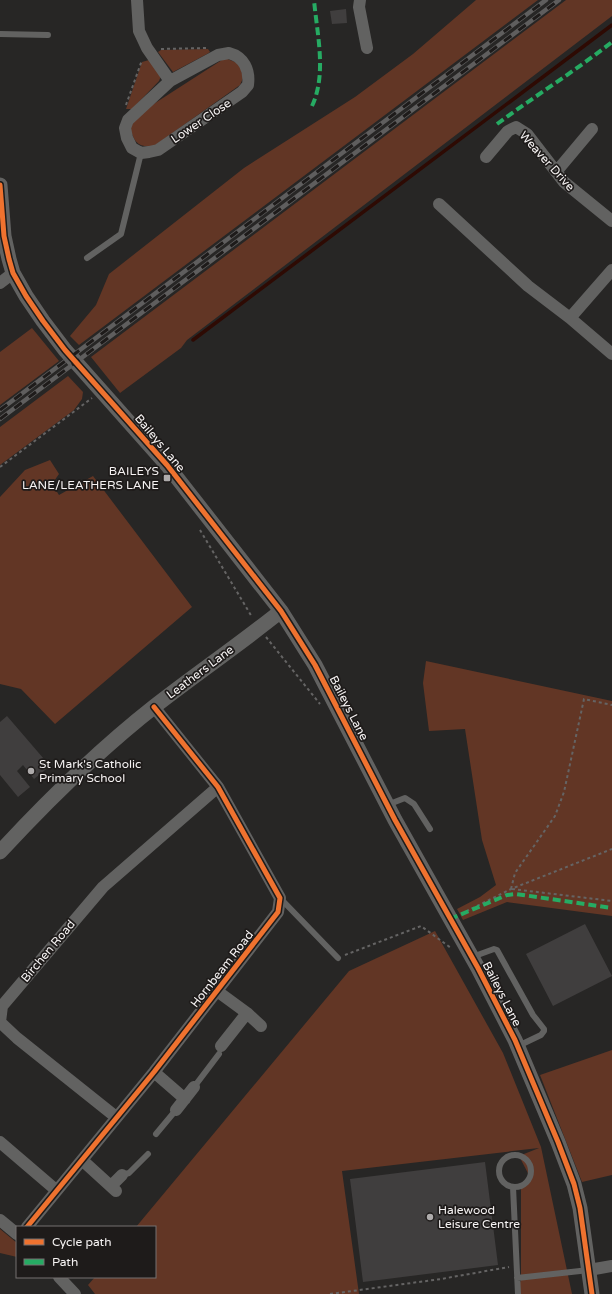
<svg xmlns="http://www.w3.org/2000/svg" width="612" height="1294" font-family="'Varela Round',sans-serif">
  <style>
    .green { fill: #623625 }
    .lines { fill: none; stroke-linecap: round; stroke-linejoin: round }
    .stream { stroke: #2e0a03; stroke-width: 3.5 }
    .building { fill: #403e3e }
    .path { stroke: #656464; stroke-width: 2; stroke-dasharray: 3 3; stroke-linecap: butt }
    .service { stroke: #626261; stroke-width: 6 }
    .minor { stroke: #626261; stroke-width: 12 }
    .tertiary { stroke: #626261; stroke-width: 15 }
    .rail-casing { stroke: #5f5e5e; stroke-width: 4.5 }
    .rail { stroke: #1e1b1a; stroke-width: 3; stroke-dasharray: 9; stroke-linecap: butt }
    .quiet { stroke: #26ab63; stroke-width: 4; stroke-dasharray: 8 4; stroke-linecap: butt }
    .cycleway-casing { stroke: #1e1b1a; stroke-width: 8 }
    .cycleway { stroke: #ef722f; stroke-width: 5 }
    .poi-dot { fill: #aeabab; stroke: #1e1b1a; stroke-width: 1.5 }
    .labels { text-anchor: middle; dominant-baseline: central; stroke-width: 3.5; stroke-linejoin: round; paint-order: stroke }
    .street-label { font-size: 12px; fill: #f6f3f3; stroke: #1e1b1a }
    .poi-label { font-size: 12px; fill: #f6f3f3; stroke: #1e1b1a; text-anchor: start }
  </style>
  <rect width="100%" height="100%" fill="#272625"/>
  <!-- green -->
  <path class="green" d="M476 0H538L79 345 70 336 96 305 109 274 244 168 355 97 413 54Z
    M566 0H612V16L187 340 181 348 120 393 91 357Z
    M208 49 210 52 207 54 173 72 158 52 161 50Z
    M225 58 240 64 243 78 240 85 154 146C138 148 134 142 130 128L135 116Z
    M149 60 161 76 159 81 132 109H126L142 62Z
    M32 328 59 361 0 405V352Z
    M68 376 83 392 82 399 74 410 0 465V427Z
    M50 460 59 474 52 484 59 495 93 476 192 607 55 724 21 689 0 684V497L25 470Z
    M426 661 612 701V916L507 902 463 920 457 909 480 897 496 885 482 840 465 729 429 731 423 683Z
    M435 931 503 1053 541 1147 572 1294H516L521 1280V1186L530 1177 519 1156 539 1148 342 1171 359 1294H95L88 1285 95 1277H155V1227H136L349 971Z
    M612 1050V1175L582 1182 540 1075Z
    M0 1229 17 1243V1257L0 1253Z"/>
  <g class="lines">
    <!-- stream -->
    <path class="stream" d="M193 340 612 25"/>
  </g>
  <!-- building -->
  <path class="building" d="M346 9 347 23 332 24 330 11Z
    M7 716 50 766 34 779 23 765 17 771 30 787 18 797 0 775V722Z
    M585 924 612 976 553 1006 526 954Z
    M485 1162 498 1265 363 1282 350 1179Z"/>
  <g class="lines">
    <!-- path -->
    <path class="path" d="M161 49 207 48
      M126 105 142 60
      M0 467 92 398
      M200 530 252 617
      M266 637 320 704
      M511 889 515 873 555 816 564 792 584 699 612 705
      M512 889 612 901
      M461 914 511 889 612 849
      M345 955 421 926 451 948
      M330 1294 441 1279 509 1267"/>
    <!-- service -->
    <path class="service" d="M0 34 48 35
      M87 258 121 234 141 153
      M387 805 405 798 414 804 430 829
      M280 898 338 958
      M472 957 494 949 497 950 533 1015 544 1029V1031L541 1035 518 1046
      M194 1087 219 1054
      M156 1134 176 1110
      M499 1171a16 16 0 1 1 32 0a16 16 0 1 1-32 0Z
      M122 1175 129 1173 148 1154
      M513 1187 518 1294
      M517 1278 589 1270"/>
    <!-- minor -->
    <path class="minor" d="M137 0 139 31 147 48 170 81
      M360 0 359 7 367 48
      M229 53C244 57 250 70 248 85L242 92 158 150 149 152 141 153 132 148 127 138 125 128 128 120 170 81 218 55Z
      M486 157 508 131 516 127 527 134 564 182 612 221
      M556 172 592 129
      M439 204 528 286 570 318 612 354
      M0 283 13 273
      M570 318 612 270
      M217 991 247 1013 261 1026
      M221 1046 247 1013
      M154 1072 185 1099
      M176 1110 194 1087
      M116 1117 17 1038 0 1022 2 1006 103 887 218 787
      M0 1142 56 1190
      M82 1160 116 1191
      M111 1186 122 1175
      M0 1220 17 1234
      M27 1227 154 1072 278 912 280 898 218 787 154 707
      M589 1270 612 1266
      M59 1277 75 1294"/>
    <!-- tertiary -->
    <path class="tertiary" d="M0 185 4 236 9 259 13 273 26 296 43 321 65 350 167 465 281 611 315 665 395 820 478 968 515 1040 558 1142 574 1184 580 1208 592 1294
      M0 852C48 800 99 750 155 706 196 674 240 644 281 611"/>
    <!-- rail casing -->
    <g class="rail-casing">
      <path id="rail" d="M0 410 546 0
        M0 419 559 0"/>
    </g>
    <!-- rail -->
    <use href="#rail" class="rail"/>
    <!-- quiet -->
    <path class="quiet" d="M312 106C327 74 317 34 314 0
      M497 124C535 96 575 71 612 42
      M450 919 507 895 516 894 612 908"/>
    <!-- cycleway casing -->
    <g class="cycleway-casing">
      <path id="cycleway" d="M0 185 4 236 9 259 13 273 26 296 43 321 65 350 167 465 281 611 315 665 395 820 478 968 515 1040 558 1142 574 1184 580 1208 592 1294
        M27 1227 154 1072 278 912 280 898 218 787 154 707"/>
    </g>
    <!-- cycleway -->
    <use href="#cycleway" class="cycleway"/>
  </g>
  <!-- markers -->
  <g class="poi-dot">
    <rect x="163" y="474" width="8" height="8" rx="2"/>
    <circle cx="31" cy="771" r="4"/>
    <circle cx="430" cy="1217" r="4"/>
  </g>
  <g class="labels">
    <!-- street labels -->
    <g class="street-label">
      <text transform="translate(201 121) rotate(-34)">Lower Close</text>
      <text transform="translate(547 161) rotate(48)">Weaver Drive</text>
      <text transform="translate(160 443) rotate(50)">Baileys Lane</text>
      <text transform="translate(200 672) rotate(-37)">Leathers Lane</text>
      <text transform="translate(349 708) rotate(63)">Baileys Lane</text>
      <text transform="translate(48 951) rotate(-50)">Birchen Road</text>
      <text transform="translate(222 969) rotate(-52)">Hornbeam Road</text>
      <text transform="translate(502 994) rotate(63)">Baileys Lane</text>
    </g>
    <!-- poi labels -->
    <g class="poi-label">
      <text x="159" y="471" text-anchor="end">BAILEYS<tspan x="159" dy="14">LANE/LEATHERS LANE</tspan></text>
      <text x="39" y="764">St Mark's Catholic<tspan x="39" dy="14">Primary School</tspan></text>
      <text x="438" y="1210">Halewood<tspan x="438" dy="14">Leisure Centre</tspan></text>
    </g>
  </g>
  <!-- legend -->
  <rect x="16" y="1226" width="140" height="52" fill="#1e1b1a" stroke="#747171"/>
  <rect x="24" y="1239" width="20" height="6" fill="#ef722f" stroke="#747171"/>
  <text x="52" y="1246" font-size="12" fill="#f6f3f3">Cycle path</text>
  <rect x="24" y="1259" width="20" height="6" fill="#26ab63" stroke="#747171"/>
  <text x="52" y="1266" font-size="12" fill="#f6f3f3">Path</text>
</svg>
